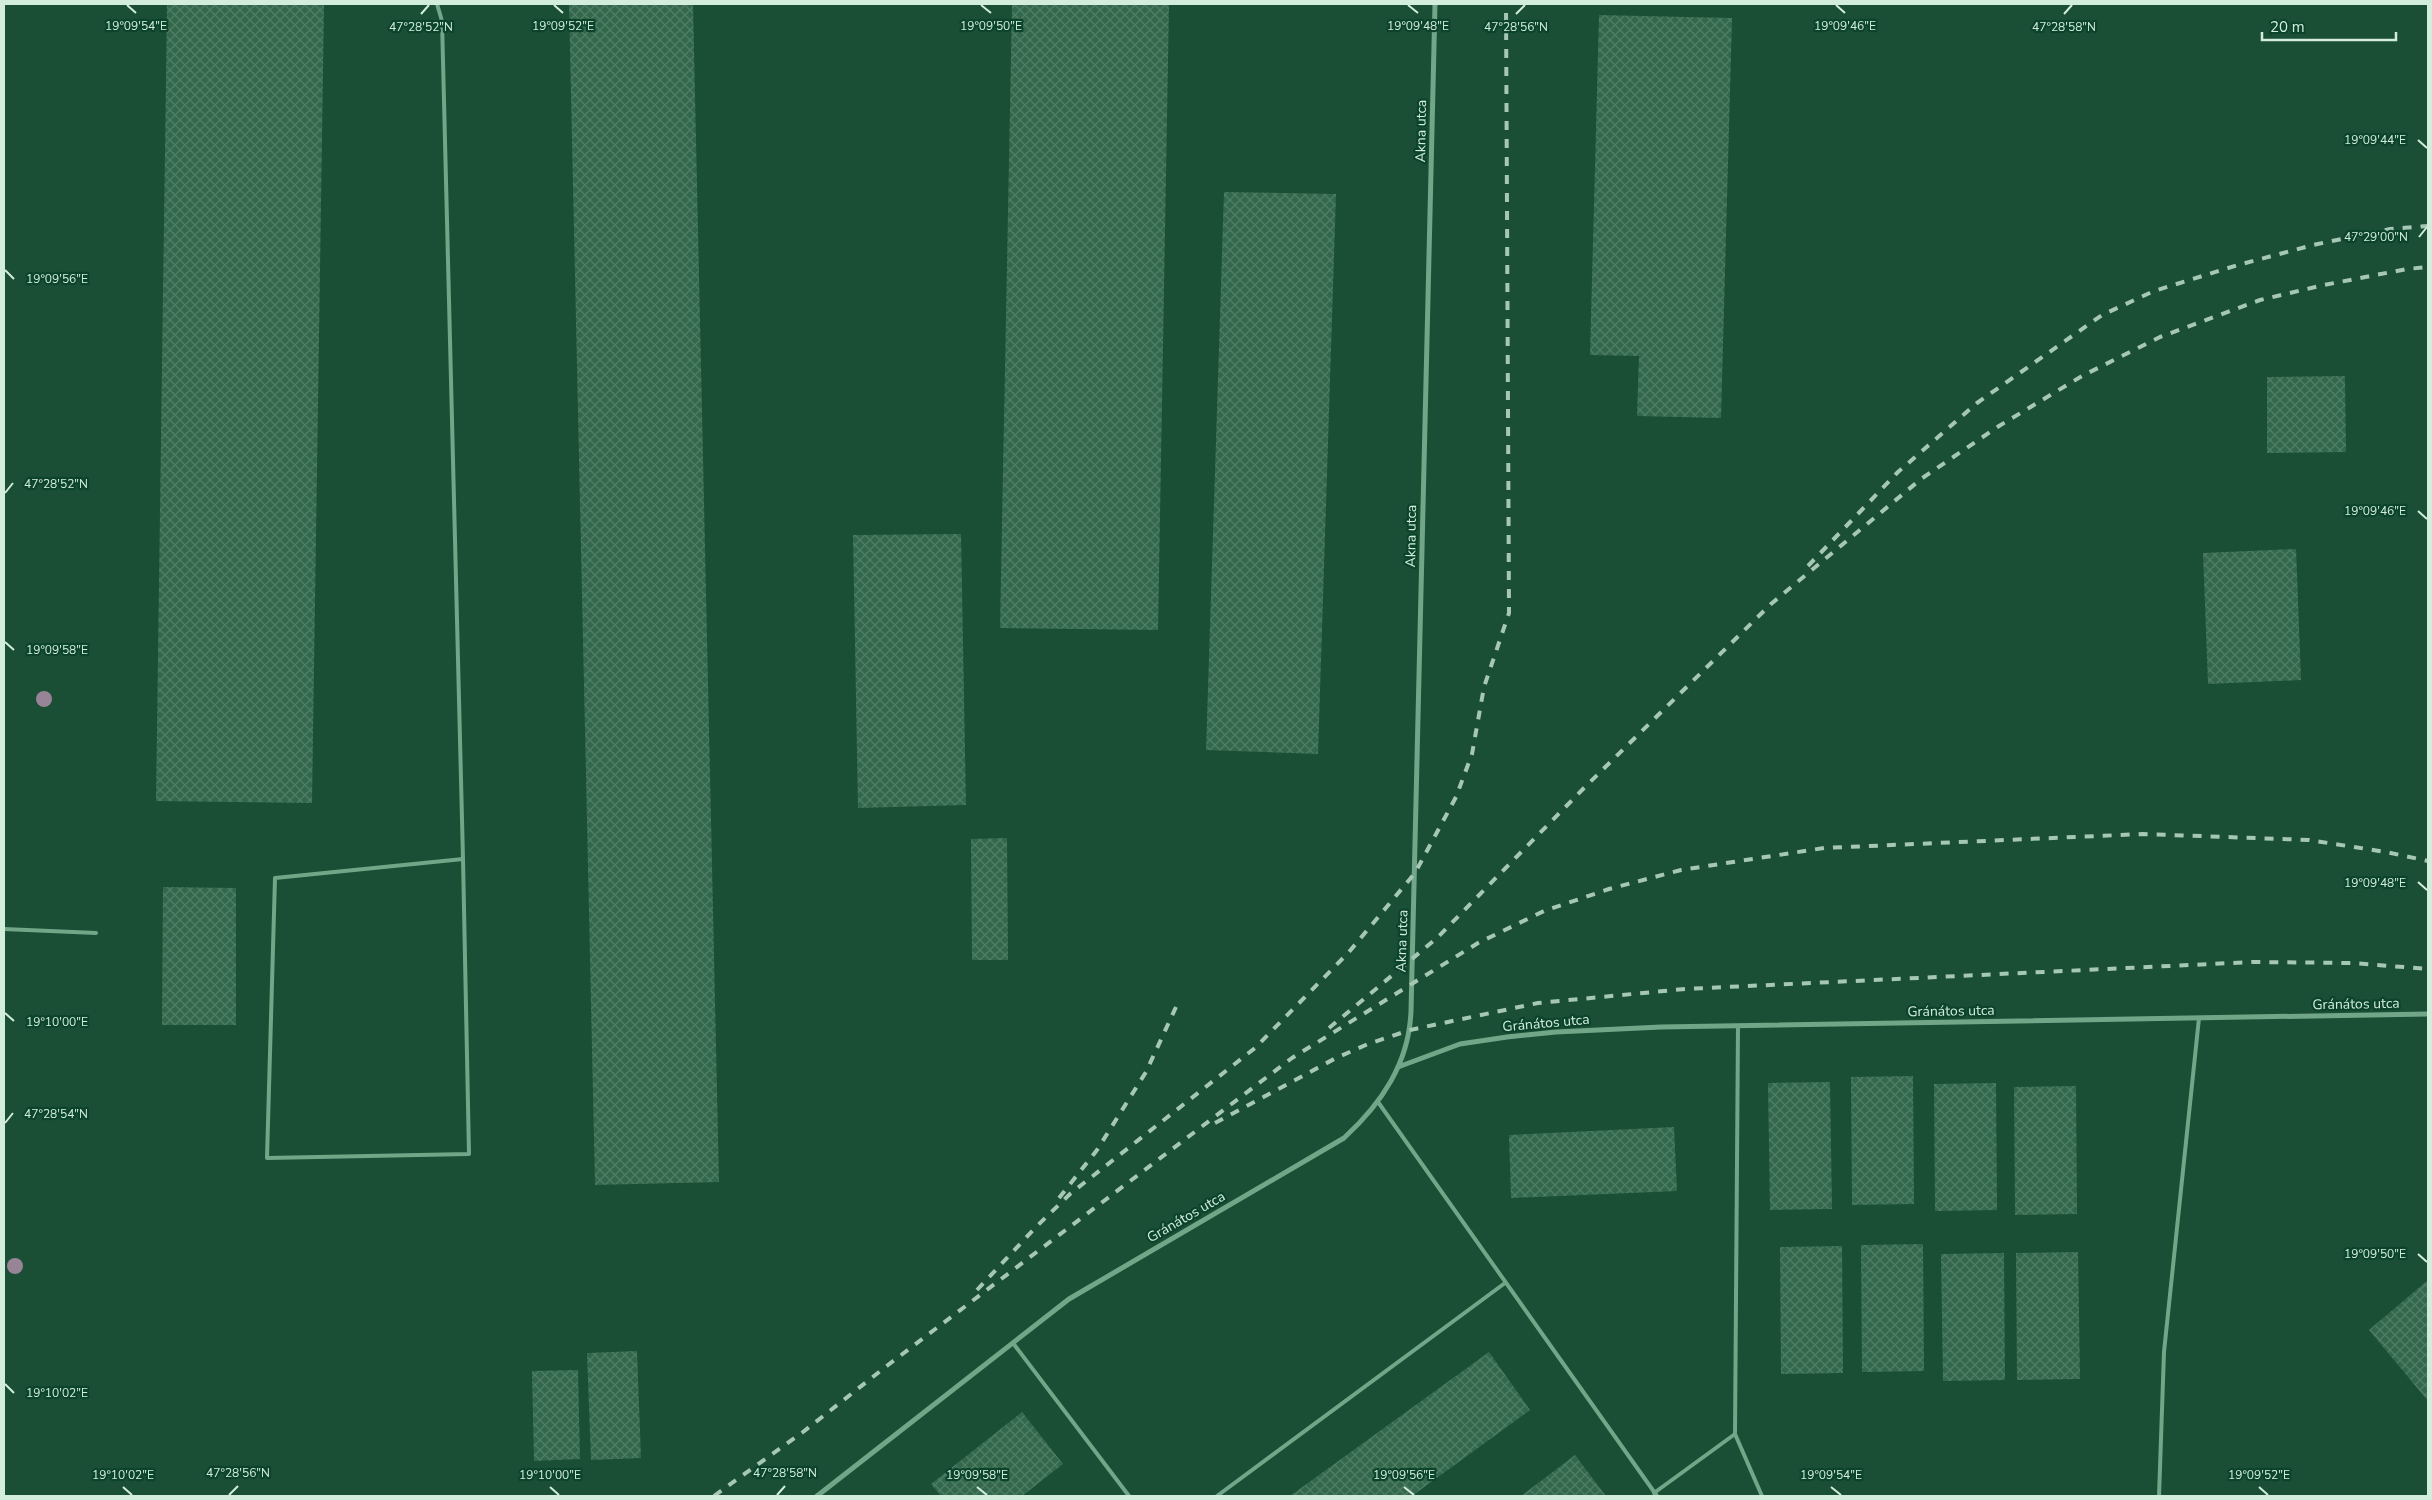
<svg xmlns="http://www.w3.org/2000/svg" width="2432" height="1500" font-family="'Nunito Sans',sans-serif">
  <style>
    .building { fill: url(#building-cross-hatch) }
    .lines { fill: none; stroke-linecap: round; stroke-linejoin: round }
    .lane { stroke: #72a688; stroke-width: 4 }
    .street { stroke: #72a688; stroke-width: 5 }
    .rail { stroke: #a6c7b4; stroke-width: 4; stroke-dasharray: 9 9; stroke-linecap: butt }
    .tree { fill: #978496 }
    .ticks { fill: none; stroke: #d2eddc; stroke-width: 2 }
    .labels { text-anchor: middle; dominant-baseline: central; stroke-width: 4.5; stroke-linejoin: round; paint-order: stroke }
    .street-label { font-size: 14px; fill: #d2eddc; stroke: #0c442b }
    .ticks-label { font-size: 12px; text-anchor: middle; fill: #d2eddc; stroke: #0c442b; stroke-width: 4.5; stroke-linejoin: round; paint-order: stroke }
  </style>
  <defs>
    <pattern id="building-cross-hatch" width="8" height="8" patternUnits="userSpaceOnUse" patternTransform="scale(1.25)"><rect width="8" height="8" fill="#34684c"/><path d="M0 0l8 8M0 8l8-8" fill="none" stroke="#507e65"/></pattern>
  </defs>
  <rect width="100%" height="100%" fill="#1a4f35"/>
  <!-- building -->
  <path class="building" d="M167 4H324L312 803 156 801Z
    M569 4H693L719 1182 595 1185Z
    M1012 4H1169L1158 630 1000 628Z
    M1599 15 1732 18 1721 418 1637 416 1639 356 1590 355Z
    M1224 192 1336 194 1318 754 1206 750Z
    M2345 376 2346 452 2267 453V377Z
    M961 534 966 805 858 808 853 535Z
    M2296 549 2301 680 2208 684 2203 553Z
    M1007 838 1008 960H972L971 839Z
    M163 887 236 888V1025H162Z
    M1913 1076 1914 1204 1852 1205 1851 1077Z
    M1830 1082 1832 1209 1770 1210 1768 1083Z
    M1996 1083 1997 1210 1935 1211 1934 1084Z
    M2076 1086 2077 1214 2015 1215 2014 1087Z
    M1674 1127 1677 1191 1511 1198 1509 1135Z
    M1923 1244 1924 1371 1862 1372 1861 1245Z
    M1842 1246 1843 1373 1781 1374 1780 1247Z
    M2078 1252 2080 1379 2017 1380 2016 1253Z
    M2004 1253 2005 1380 1943 1381 1941 1254Z
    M2428 1280V1401L2369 1330Z
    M637 1351 641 1458 591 1460 587 1353Z
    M1489 1352 1530 1410 1412 1496H1290Z
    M578 1370 580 1459 534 1461 532 1371Z
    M1022 1412 1063 1464 1022 1496H941L931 1484Z
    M1575 1455 1606 1496H1521Z"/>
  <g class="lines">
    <!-- lane -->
    <path class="lane" d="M437 4 442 21 463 859 469 1154 267 1158 275 878 463 859
      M4 929 96 933
      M1738 1026 1735 1434 1762 1496
      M1378 1102 1657 1496
      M1013 1343 1129 1496
      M1654 1493 1735 1434
      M1217 1496 1505 1283
      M2159 1496 2164 1352 2199 1018"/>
    <!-- street -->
    <path class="street" d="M1398 1067 1460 1044 1507 1037 1556 1032 1661 1027 2428 1014
      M817 1496 1069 1299 1344 1138C1382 1103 1409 1063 1411 1011L1435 4"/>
    <!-- rail -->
    <path class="rail" d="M1808 566 1898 472 1977 403 2102 315 2154 291 2238 265 2313 245 2390 229 2428 226
      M1329 1028 1437 938 1584 788 1771 604 1921 479 1999 426 2082 376 2160 337 2260 300 2324 285 2407 269 2428 267
      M1215 1123 1336 1058 1368 1044 1410 1030 1538 1003 1685 989 2253 962 2352 963 2428 969
      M1059 1198 1097 1150 1146 1072 1176 1007
      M977 1290 1036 1227 1070 1194 1255 1048 1349 952 1415 873 1456 797 1472 754 1484 687 1509 613 1506 4
      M714 1496 803 1432 888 1365 1292 1058 1478 943 1544 911 1609 889 1681 870 1824 848 2143 834 2309 840 2386 852 2428 861"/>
  </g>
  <!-- trees -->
  <g class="tree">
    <circle cx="44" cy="699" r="8"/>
    <circle cx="15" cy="1266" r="8"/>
  </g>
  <!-- ticks -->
  <path class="ticks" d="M127 5 136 13M554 5 563 13M981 5 991 13M1408 5 1418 13M1836 5 1845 13M421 14 429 5M1516 14 1525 5M2064 14 2072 5M2418 140 2427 148M2419 237 2427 227M5 270 14 279M5 493 13 483M2418 511 2427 519M5 642 14 650M2418 882 2427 890M5 1013 14 1021M5 1123 13 1113M2418 1254 2427 1262M5 1384 14 1393M123 1487 132 1495M550 1487 559 1495M977 1487 987 1495M1404 1487 1414 1495M1831 1487 1841 1495M2259 1487 2268 1495M229 1495 238 1486M777 1495 785 1486"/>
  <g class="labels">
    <!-- street labels -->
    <g class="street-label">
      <text transform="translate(1421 131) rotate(-89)">Akna utca</text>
      <text transform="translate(1411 536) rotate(-89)">Akna utca</text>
      <text transform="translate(1402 941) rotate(-88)">Akna utca</text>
      <text transform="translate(2356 1004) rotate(-1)">Gránátos utca</text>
      <text transform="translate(1951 1011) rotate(-1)">Gránátos utca</text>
      <text transform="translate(1546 1023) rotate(-5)">Gránátos utca</text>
      <text transform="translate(1186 1217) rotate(-30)">Gránátos utca</text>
    </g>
  </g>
  <g class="ticks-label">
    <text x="136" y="30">19°09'54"E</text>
    <text x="563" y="30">19°09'52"E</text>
    <text x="991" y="30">19°09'50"E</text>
    <text x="1418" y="30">19°09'48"E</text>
    <text x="1845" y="30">19°09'46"E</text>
    <text x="421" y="31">47°28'52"N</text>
    <text x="2064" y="31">47°28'58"N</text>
    <text x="1516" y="31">47°28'56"N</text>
    <text x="2375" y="144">19°09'44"E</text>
    <text x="2376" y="241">47°29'00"N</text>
    <text x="57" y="283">19°09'56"E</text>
    <text x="56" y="488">47°28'52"N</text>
    <text x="2375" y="515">19°09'46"E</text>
    <text x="57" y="654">19°09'58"E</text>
    <text x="2375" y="887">19°09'48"E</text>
    <text x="57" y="1026">19°10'00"E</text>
    <text x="56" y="1118">47°28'54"N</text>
    <text x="2375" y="1258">19°09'50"E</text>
    <text x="57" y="1397">19°10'02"E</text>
    <text x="238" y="1477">47°28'56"N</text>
    <text x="785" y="1477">47°28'58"N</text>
    <text x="123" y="1479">19°10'02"E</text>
    <text x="550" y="1479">19°10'00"E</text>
    <text x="977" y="1479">19°09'58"E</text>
    <text x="1404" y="1479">19°09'56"E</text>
    <text x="1831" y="1479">19°09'54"E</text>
    <text x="2259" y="1479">19°09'52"E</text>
  </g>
  <!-- border -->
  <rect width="2432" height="1500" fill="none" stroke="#d2eddc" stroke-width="10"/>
  <!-- scale -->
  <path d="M2262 32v8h134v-8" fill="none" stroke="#d2eddc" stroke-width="2.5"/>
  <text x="2270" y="32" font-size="15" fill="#d2eddc" stroke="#0c442b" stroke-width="4" paint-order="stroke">20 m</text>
</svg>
